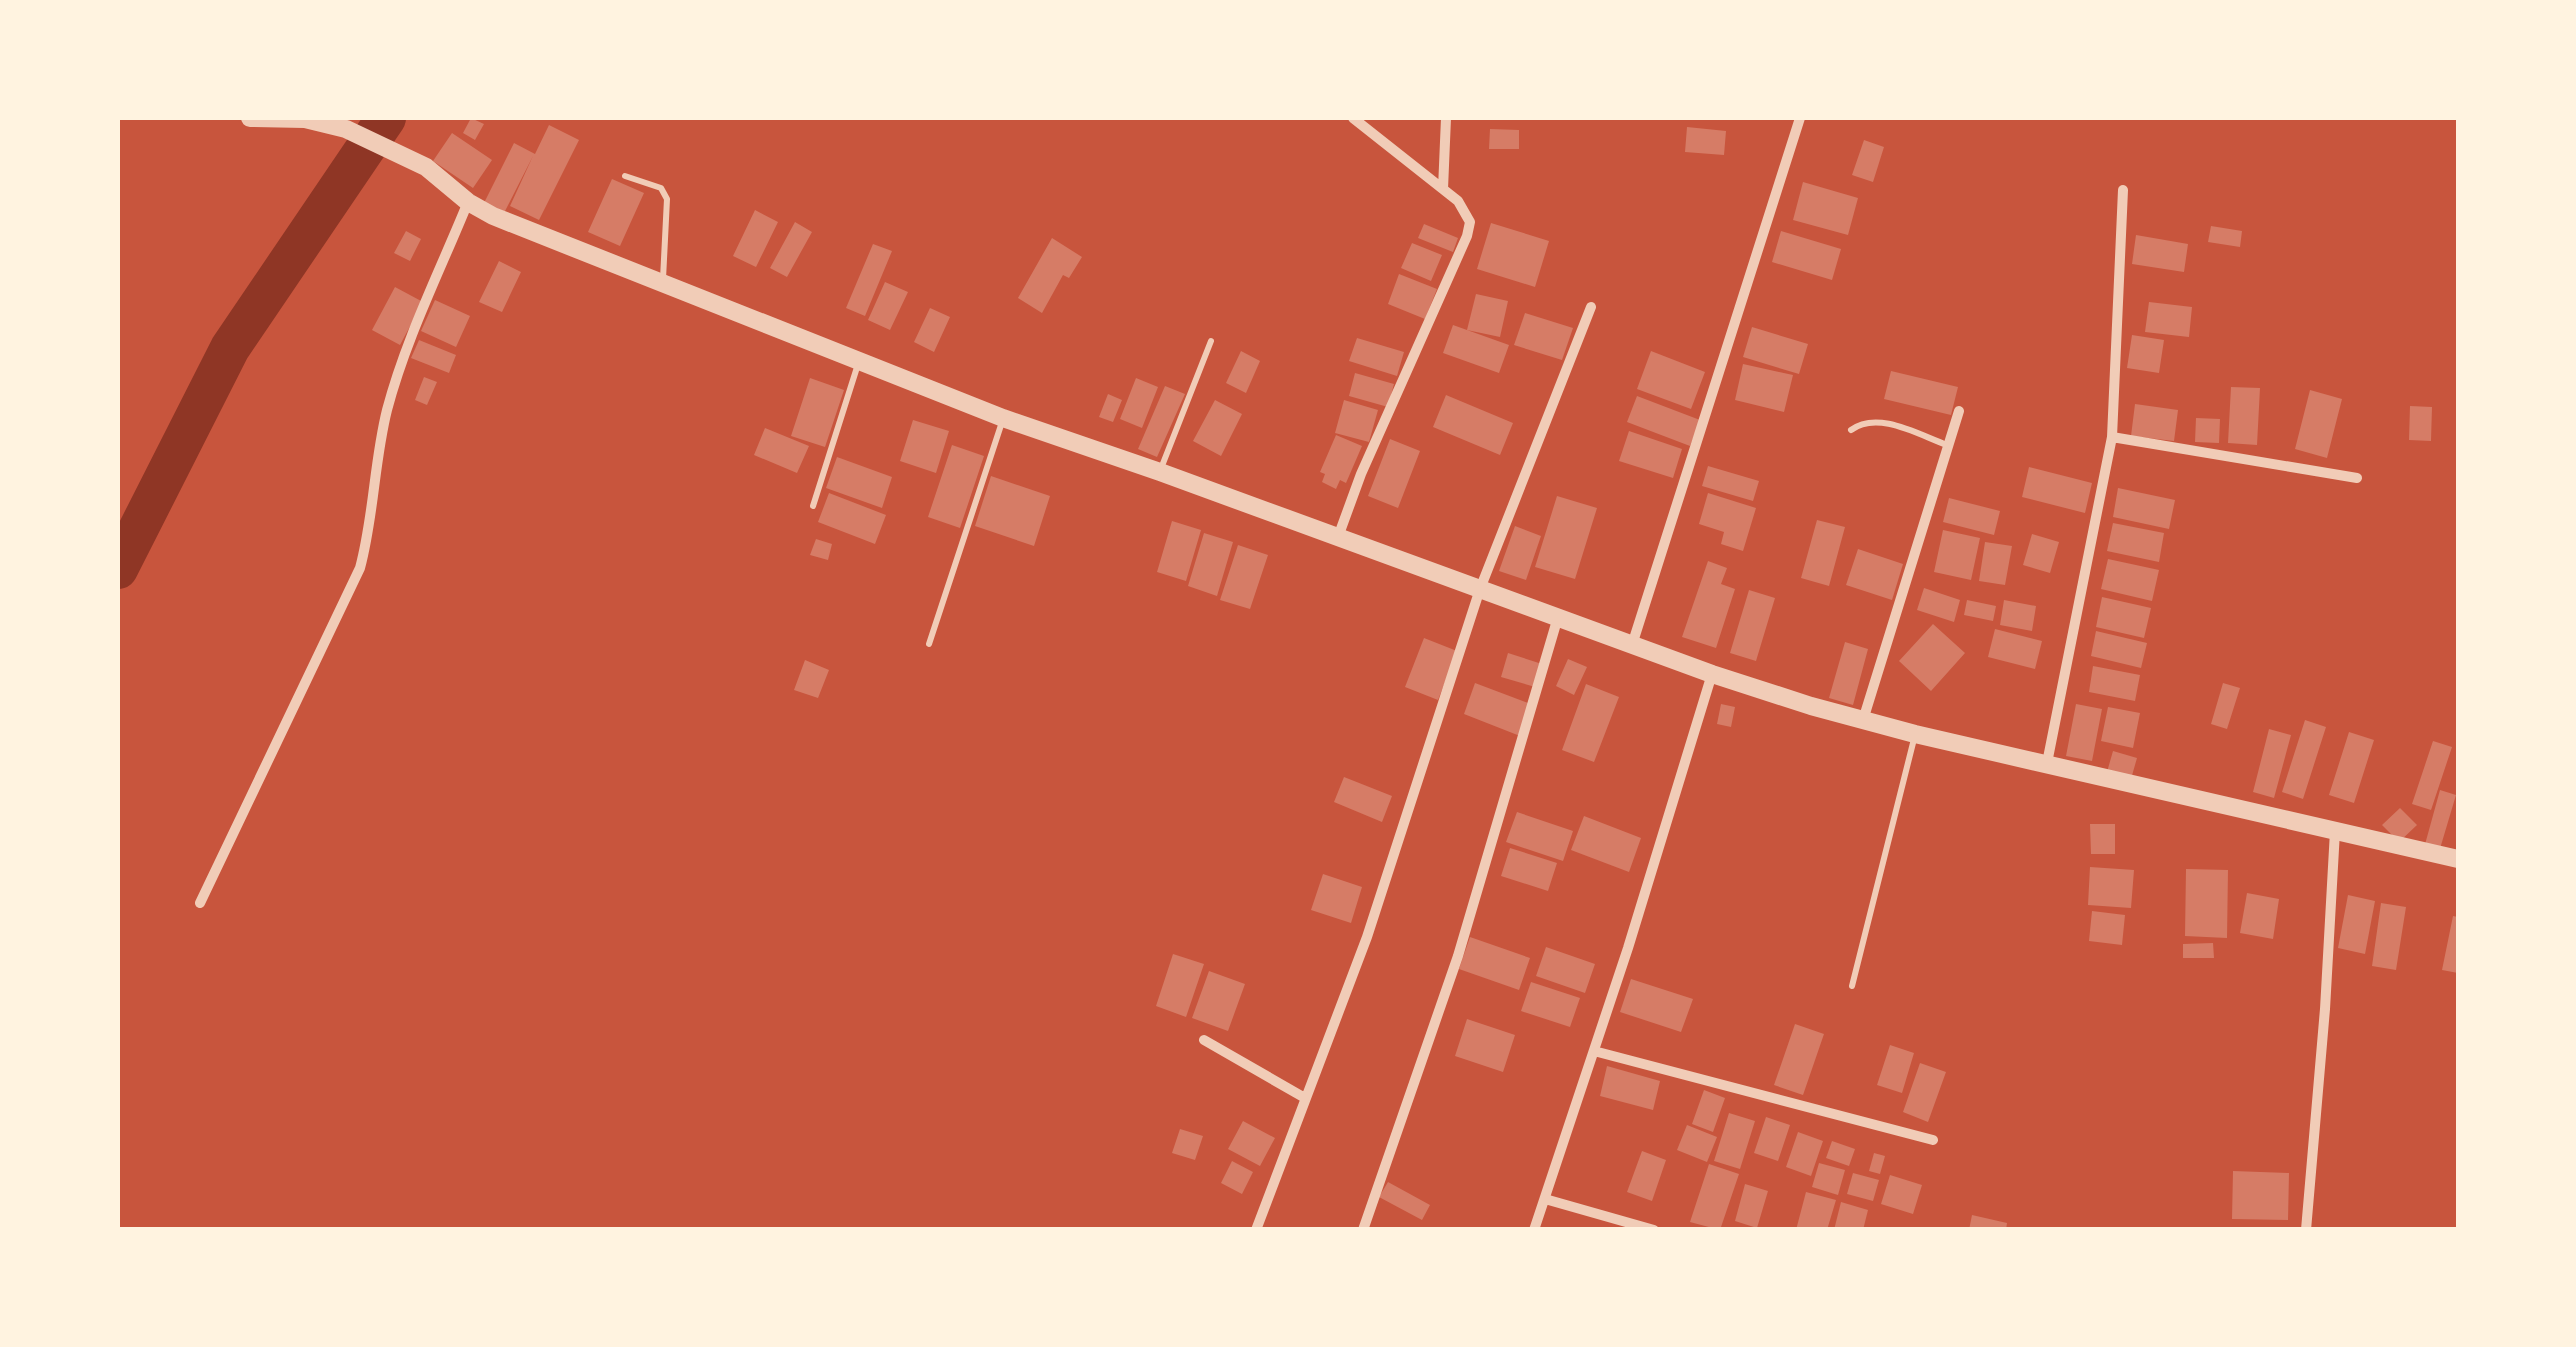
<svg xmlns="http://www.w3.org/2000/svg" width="2576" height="1347" font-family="'PT Serif',serif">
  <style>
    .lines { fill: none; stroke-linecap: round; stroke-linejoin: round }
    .river { stroke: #8f3625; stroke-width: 40 }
    .building { fill: #d67c66 }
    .service { stroke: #f1ccb7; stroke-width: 6 }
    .minor { stroke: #f1ccb7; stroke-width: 10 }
    .tertiary { stroke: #f1ccb7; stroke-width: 18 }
  </style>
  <rect width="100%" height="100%" fill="#c8553d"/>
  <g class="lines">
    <!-- river -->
    <path class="river" d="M118 569 230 348 386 118"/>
  </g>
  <!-- building -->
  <path class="building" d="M471 118 484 124 475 140 463 133Z
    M549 125 579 140 539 220 510 206 533 156 503 215 483 205 514 143 535 154Z
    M1687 127 1726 131 1724 155 1685 152Z
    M1490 129 1519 130V149H1489Z
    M452 133 492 160 473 188 433 161Z
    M1864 140 1884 147 1873 182 1852 175Z
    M612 179 644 193 620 246 588 232Z
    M1803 182 1858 198 1848 235 1793 220Z
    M755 210 778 222 756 267 733 256Z
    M795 222 812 232 787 277 770 268Z
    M1491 223 1549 241 1535 287 1477 269Z
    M1424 224 1458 238 1453 252 1418 238Z
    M2211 226 2242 231 2240 247 2208 242Z
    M406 231 421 239 410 261 394 253Z
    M1781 231 1841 249 1832 280 1772 262Z
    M2136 235 2188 244 2184 272 2132 264Z
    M1052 238 1082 257 1069 278 1063 275 1042 313 1018 298Z
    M1412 243 1442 255 1431 281 1401 268Z
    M873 244 892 251 865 316 846 308Z
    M499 261 521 272 502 312 479 302Z
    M1399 274 1437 289 1425 319 1388 304Z
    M885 282 908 292 890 330 868 320Z
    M395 287 423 302 400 345 372 330Z
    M1476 294 1508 301 1500 337 1467 330Z
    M435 300 470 316 456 347 421 331Z
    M2149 302 2192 307 2189 337 2145 332Z
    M930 308 950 317 934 352 914 342Z
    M1525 313 1573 328 1562 360 1514 345Z
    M1453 325 1509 345 1499 373 1443 353Z
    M1752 327 1808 344 1799 374 1743 357Z
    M2132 335 2164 340 2159 373 2127 368Z
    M1357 338 1404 352 1397 376 1349 361Z
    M419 340 456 355 449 373 411 358Z
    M1241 351 1260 361 1246 393 1226 383Z
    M1651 351 1705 372 1691 409 1637 389Z
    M1743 364 1793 375 1784 412 1735 400Z
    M1891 371 1958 387 1951 415 1884 399Z
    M1355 373 1394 384 1388 407 1349 396Z
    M424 377 437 382 427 405 415 400Z
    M810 378 844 390 825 447 791 436Z
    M1136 378 1158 387 1142 428 1120 419Z
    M1165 386 1185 394 1157 457 1138 449Z
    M2231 387 2260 388 2257 445 2228 443Z
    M2310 390 2342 399 2327 458 2295 449Z
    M1108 394 1122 400 1113 422 1099 417Z
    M1446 395 1513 423 1500 455 1433 427Z
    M1637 396 1700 420 1690 446 1627 422Z
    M1215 400 1242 414 1221 456 1193 441Z
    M1344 400 1378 410 1369 442 1335 433Z
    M2135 404 2178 410 2174 441 2131 436Z
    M2410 406 2432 407 2431 441 2409 440Z
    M2196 418 2220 419 2219 443 2195 442Z
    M913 420 949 431 936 473 900 461Z
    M765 428 809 446 797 473 754 455Z
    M1629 431 1682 449 1673 478 1619 461Z
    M1336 435 1362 446 1346 483 1340 480 1336 489 1322 482 1325 474 1320 472Z
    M1390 439 1420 451 1398 508 1368 496Z
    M952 445 984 456 960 528 928 517Z
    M837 457 892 477 882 508 826 488Z
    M1708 466 1759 481 1753 501 1702 486Z
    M2029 467 2092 483 2085 513 2022 497Z
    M991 476 1050 496 1034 546 975 526Z
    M2118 488 2175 500 2169 529 2113 517Z
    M829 493 886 515 875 544 818 522Z
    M1708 493 1756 508 1743 551 1721 544 1724 532 1699 524Z
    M1557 496 1597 508 1575 579 1535 567Z
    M1949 498 2000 511 1994 535 1943 522Z
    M1817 520 1845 527 1829 586 1801 578Z
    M1172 521 1201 530 1186 581 1157 572Z
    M2113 523 2164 533 2159 562 2107 551Z
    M1515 526 1541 536 1526 580 1499 571Z
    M1943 530 1980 538 1971 580 1934 572Z
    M1204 533 1233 542 1217 596 1188 586Z
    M2032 534 2059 542 2050 573 2023 565Z
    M816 539 832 544 828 560 810 555Z
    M1985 542 2012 546 2005 585 1979 581Z
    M1238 545 1268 555 1250 609 1220 600Z
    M1858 549 1903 564 1892 600 1846 585Z
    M2108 559 2159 570 2152 601 2101 589Z
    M1708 561 1727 568 1721 584 1735 589 1716 648 1682 637Z
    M1924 588 1960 600 1954 622 1917 610Z
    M1749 590 1775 598 1756 661 1730 653Z
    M2102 597 2151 608 2144 638 2096 627Z
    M1967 600 1996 606 1993 621 1964 615Z
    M2004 600 2036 606 2032 631 2000 625Z
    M1933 624 1965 653 1931 691 1899 661Z
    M1995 629 2042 641 2035 669 1988 657Z
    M2096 631 2147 643 2141 668 2091 656Z
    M1424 638 1457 651 1438 700 1405 687Z
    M1845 642 1868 649 1853 705 1829 698Z
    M1508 653 1542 664 1535 687 1501 677Z
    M1568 659 1587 667 1574 695 1556 686Z
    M805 660 829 670 818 698 794 690Z
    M2093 666 2140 675 2135 701 2089 692Z
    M1475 683 1531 704 1520 736 1464 714Z
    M2223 683 2240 688 2227 729 2211 724Z
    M1586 684 1619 697 1594 762 1562 750Z
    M1721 704 1735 707 1731 727 1717 724Z
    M2076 704 2102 709 2092 761 2066 756Z
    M2108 707 2140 713 2133 748 2101 741Z
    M2305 720 2326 727 2303 799 2282 792Z
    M2269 729 2291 735 2274 798 2253 792Z
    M2349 732 2374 740 2354 803 2329 795Z
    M2433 741 2452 747 2431 810 2412 804Z
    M2113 751 2137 758 2131 779 2107 772Z
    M1344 777 1392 796 1382 822 1334 802Z
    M2440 790 2456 795 2439 852 2424 848Z
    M2400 808 2417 825 2399 842 2382 825Z
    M1517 812 1573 831 1563 861 1506 842Z
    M1584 816 1641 838 1629 872 1571 850Z
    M2090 824H2115V854H2091Z
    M1510 848 1557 863 1548 891 1501 876Z
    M2090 867 2134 870 2131 908 2088 905Z
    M2186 869 2228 870 2227 938 2185 936Z
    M1323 874 1362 887 1351 923 1311 910Z
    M2247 893 2279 899 2273 939 2240 933Z
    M2348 895 2375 901 2365 954 2338 948Z
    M2381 903 2406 907 2396 970 2372 966Z
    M2092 911 2125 915 2122 945 2089 941Z
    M2453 916 2458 917V973L2442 970Z
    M1470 937 1530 958 1519 990 1459 969Z
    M2213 943 2214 958H2183V944Z
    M1546 947 1595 964 1585 993 1536 976Z
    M1173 954 1204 964 1186 1017 1156 1006Z
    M1209 971 1245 984 1228 1031 1192 1018Z
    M1631 979 1693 999 1681 1032 1620 1012Z
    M1531 982 1580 998 1570 1027 1521 1011Z
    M1467 1019 1515 1035 1503 1072 1455 1056Z
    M1795 1024 1824 1034 1803 1095 1774 1085Z
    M1890 1045 1914 1053 1902 1093 1877 1085Z
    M1920 1063 1946 1072 1928 1122 1903 1112Z
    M1607 1066 1660 1081 1653 1110 1600 1096Z
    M1704 1090 1725 1098 1713 1132 1692 1124Z
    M1729 1113 1755 1121 1740 1169 1714 1161Z
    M1766 1117 1790 1125 1778 1161 1754 1153Z
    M1243 1121 1275 1138 1260 1166 1228 1149Z
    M1687 1125 1717 1137 1707 1162 1677 1150Z
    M1180 1129 1203 1136 1195 1160 1172 1153Z
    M1798 1132 1823 1141 1811 1176 1786 1167Z
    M1832 1141 1855 1149 1849 1166 1826 1158Z
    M1642 1151 1666 1160 1652 1201 1627 1192Z
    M1874 1153 1885 1156 1880 1174 1869 1171Z
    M1232 1161 1253 1172 1242 1194 1221 1183Z
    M1819 1163 1845 1170 1838 1195 1812 1187Z
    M1709 1164 1739 1174 1720 1230 1690 1222Z
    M2233 1171 2289 1173 2288 1220 2232 1219Z
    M1853 1173 1879 1180 1873 1201 1847 1194Z
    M1890 1175 1922 1185 1913 1214 1881 1204Z
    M1388 1182 1430 1205 1422 1220 1379 1197Z
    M1745 1184 1768 1191 1757 1228 1735 1221Z
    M1806 1192 1836 1200 1827 1230H1796Z
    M1841 1202 1868 1210 1863 1230H1834Z
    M1972 1215 2007 1223 2006 1230H1969Z"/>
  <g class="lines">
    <!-- service -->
    <path class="service" d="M625 176 661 188 667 199 663 279
      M1851 430C1878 410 1919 435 1947 445
      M1160 471 1211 341
      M813 506 859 361
      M929 644 1003 419
      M1852 986 1915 735"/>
    <!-- minor -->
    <path class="minor" d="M1443 189 1446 118
      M2112 437 2123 190
      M1338 537 1361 474 1467 236 1470 222 1458 201 1353 118
      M1632 645 1800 118
      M1863 720 1959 411
      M2047 763 2112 437 2357 478
      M200 903 360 568C374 516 374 462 387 410 406 338 440 271 468 202
      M1204 1040 1305 1098
      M1594 1051 1933 1140
      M1545 1199 1654 1230
      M1256 1230 1367 937 1480 589 1591 307
      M1363 1230 1458 956 1558 617
      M1534 1230 1628 948 1712 674
      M2306 1230 2325 1009 2335 831"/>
    <!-- tertiary -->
    <path class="tertiary" d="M250 118 305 119 346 129 426 167 468 202 493 216 1003 418 1160 472 1712 674 1811 706 1915 734 2458 859"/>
  </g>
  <!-- border -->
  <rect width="2576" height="1347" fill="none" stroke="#fff3e0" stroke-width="240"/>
</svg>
